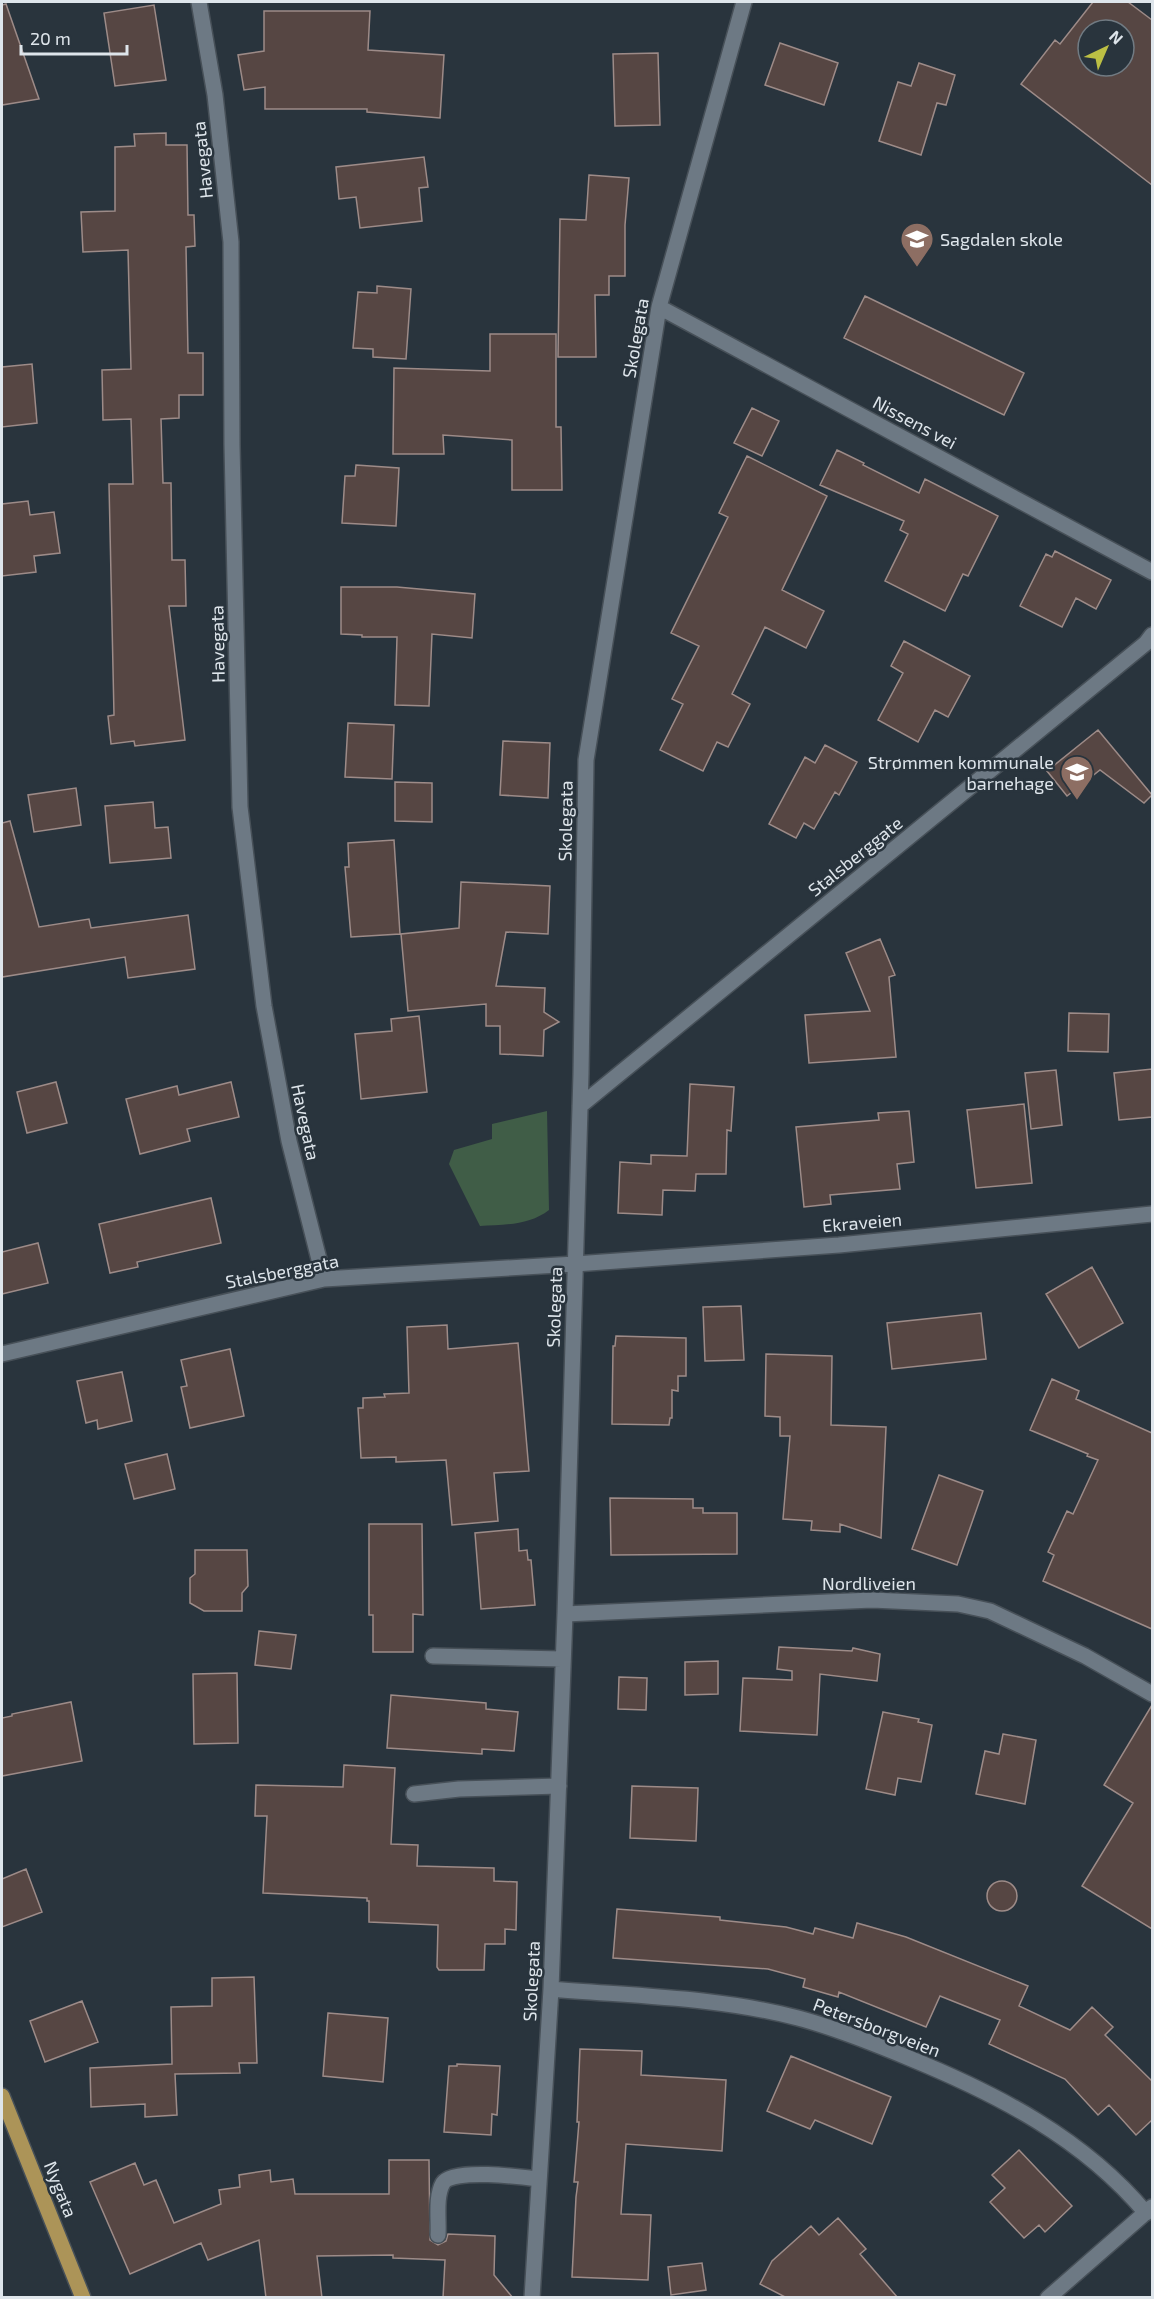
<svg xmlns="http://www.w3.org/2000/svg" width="1154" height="2299" font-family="'Exo 2',sans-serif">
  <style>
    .green { fill: #405d47 }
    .building { fill: #564643; stroke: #9d8b88; stroke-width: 1.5; fill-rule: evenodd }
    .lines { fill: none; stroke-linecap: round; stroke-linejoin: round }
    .minor-casing { stroke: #475058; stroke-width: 18 }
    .major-casing { stroke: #475058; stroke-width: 18 }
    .minor { stroke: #6d7984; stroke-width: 15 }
    .major { stroke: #ac9458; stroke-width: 15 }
    .labels { text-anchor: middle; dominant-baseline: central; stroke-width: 5; stroke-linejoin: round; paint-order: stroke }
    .street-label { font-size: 18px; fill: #dee5eb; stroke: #29343d }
    .poi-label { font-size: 18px; fill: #dee5eb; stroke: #29343d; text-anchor: start }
  </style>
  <rect width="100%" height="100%" fill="#29343d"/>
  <!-- green -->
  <path class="green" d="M547 1111 549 1210C530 1225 503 1225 480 1226L449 1164 454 1150 492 1139V1124Z"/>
  <!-- building -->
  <path class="building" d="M1093 2H1128L1152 20V185L1021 84 1055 40 1060 44ZM1088 30H1124V66H1088Z
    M6 4 39 99 2 105V5Z
    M154 5 166 80 115 86 104 13Z
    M264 11H370L368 50 444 55 440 118 367 112V109H265V87L244 90 238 55 264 51Z
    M780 43 838 63 824 105 765 85Z
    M658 53 660 125 615 126 613 54Z
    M919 63 955 75 946 105 937 103 921 155 879 141 898 82 911 86Z
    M166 133V145H187L188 215H194L195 246 186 247 188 353H203V395H179V418L161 419 163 483H171L172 560H185L186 606H169L185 740 135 746 134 741 111 744 108 716 114 715 109 484H133L131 419 103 420 102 370 131 369 128 250 83 252 81 212 115 211V147L135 146 134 134Z
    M424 157 428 187 419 188 422 221 360 228 356 197 339 199 336 167Z
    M589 175 629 178 625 225V276H609V295H595L596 357H558L560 219 586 220Z
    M377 286 411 289 406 359 373 357V349L353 348 358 292 377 293Z
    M865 296 1024 373 1004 415 844 338Z
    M490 334H556V427H561L562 490H512V440L443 435 444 454H393L394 368 490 371Z
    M32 364 37 423 2 427V367Z
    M752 408 779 421 762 456 734 443Z
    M837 450 864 463 863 465 919 493 925 479 998 516 968 576 963 574 945 611 885 581 908 534 900 530 904 521 820 485Z
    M747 456 827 496 782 590 824 611 806 648 765 627 732 694 750 704 728 747 717 742 703 771 660 750 683 704 672 699 699 646 671 633 728 517 719 513Z
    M356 465 399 468 396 526 342 523 345 476H355Z
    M28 501 30 515 54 512 60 553 34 556 36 572 2 576V504Z
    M1055 551 1111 580 1096 609 1076 598 1062 627 1020 606 1046 554 1052 557Z
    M341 587H397L475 594 472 638 432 634 429 706 395 705 397 637H362V635L341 634Z
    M904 641 970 676 948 717 935 710 918 742 878 720 903 673 891 666Z
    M348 723 394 725 392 779 345 777Z
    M1098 730 1152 795 1144 803 1100 770 1067 796 1047 771Z
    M503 741 550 743 548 798 500 795Z
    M825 745 857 762 839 795 835 792 814 829 804 823 796 838 769 824 805 757 815 763Z
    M395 782 432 783V822L395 821Z
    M76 788 81 825 34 832 28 795Z
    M153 802 155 828 168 827 171 858 110 863 105 806Z
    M10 821 39 927 89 919 91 928 188 915 195 969 128 978 125 957 2 977V823Z
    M394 840 400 934 351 937 345 867H349L348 843Z
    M461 882 550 886 548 934 506 932 496 986 545 988 544 1012 559 1022 544 1030 543 1056 500 1054V1026H486V1004L408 1011 401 934 459 928Z
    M880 939 895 975 889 977 896 1057 809 1063 805 1015 870 1011 846 953Z
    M1069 1013 1109 1014 1108 1052 1068 1051Z
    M419 1016 427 1092 361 1099 355 1034 392 1031 391 1019Z
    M1152 1069V1117L1119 1120 1114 1073Z
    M1056 1070 1062 1125 1031 1129 1025 1073Z
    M56 1082 67 1123 27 1133 17 1092Z
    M231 1082 239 1117 187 1129 190 1141 140 1154 126 1099 177 1086 179 1095Z
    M690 1084 734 1087 731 1131 727 1130 726 1174H696L695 1191 663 1190 662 1215 618 1213 620 1162 651 1164V1155L687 1156Z
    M1024 1104 1032 1183 976 1188 967 1110Z
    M909 1111 914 1162 897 1164 900 1189 830 1195 831 1204 804 1207 796 1127 879 1120 878 1113Z
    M211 1198 221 1243 137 1262 138 1267 110 1273 99 1224Z
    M38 1243 48 1283 2 1294V1252Z
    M1092 1267 1123 1323 1079 1348 1046 1294Z
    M741 1306 744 1360 705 1361 703 1307Z
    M981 1313 986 1359 892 1369 887 1323Z
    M447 1325 448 1349 518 1343 529 1471 494 1473 498 1521 452 1525 446 1460 396 1462V1457L361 1458 358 1408H363V1398L385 1397 384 1394 409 1393 407 1327Z
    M616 1336 686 1338V1376H678V1391L672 1390V1418H670L669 1425 612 1424 613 1346H615Z
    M230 1349 244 1416 190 1428 181 1387 187 1386 181 1360Z
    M766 1354 832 1356 831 1425 886 1427 881 1538 840 1524V1532L811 1530 812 1521 783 1519 790 1436H780V1417L765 1416Z
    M122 1372 132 1421 98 1429 97 1420 86 1423 77 1381Z
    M1052 1379 1079 1391 1076 1399 1152 1433V1629L1043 1581 1054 1555 1048 1552 1067 1511 1073 1514 1098 1460 1087 1456 1088 1454 1030 1430Z
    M167 1454 175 1489 134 1499 125 1464Z
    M939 1475 983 1491 957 1565 912 1549Z
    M610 1498 693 1499V1508H703V1513H737V1554L611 1555Z
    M369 1524H422L423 1615 413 1614V1652H373V1615H369Z
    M518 1529 519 1551 527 1550 528 1560H531L535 1605 481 1609 475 1533Z
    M195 1550H247L248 1586 242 1593V1611H204L190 1603V1578L195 1574Z
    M259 1631 296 1635 291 1669 255 1665Z
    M779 1647 852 1651 853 1648 880 1654 877 1681 820 1674 817 1735 740 1731 743 1678 792 1680V1671L777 1669Z
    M718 1661V1694L685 1695V1662Z
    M237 1673 238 1743 194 1744 193 1674Z
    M619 1677 647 1678 646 1710 618 1709Z
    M391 1695 486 1703V1709L518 1712 514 1751 482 1749V1754L387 1748Z
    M71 1702 82 1761 2 1776V1718L12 1716V1714Z
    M1152 1705V1929L1082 1886 1133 1803 1104 1785Z
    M883 1712 919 1719 918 1722 932 1725 921 1782 898 1778 895 1795 866 1789Z
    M1003 1734 1036 1740 1025 1804 976 1794 985 1751 999 1754Z
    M344 1765 395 1768 391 1844 418 1845 417 1866 494 1868V1881L517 1882 516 1930 505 1929V1944H485L484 1970H439L437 1967 438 1925 369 1922V1901H367V1898L263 1893 267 1816H255L256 1785 343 1787Z
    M632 1786 698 1788 696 1841 630 1838Z
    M26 1869 42 1912 2 1927V1879Z
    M987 1896a15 15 0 1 1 30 0a15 15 0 1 1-30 0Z
    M617 1909 720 1917V1920L786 1927 813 1934 815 1928 853 1938 857 1923 906 1937 1028 1986 1019 2006 1070 2030 1092 2007 1113 2027 1105 2035 1152 2081V2120L1136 2135 1109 2105 1098 2115 1065 2079 989 2044 1000 2020 940 1996 926 2027 839 1992 838 1997 803 1987 805 1979 768 1969 613 1958Z
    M254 1977 257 2063H239L240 2073 175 2074 177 2115 145 2117V2104L91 2107 90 2068 172 2064 171 2007 212 2006V1978Z
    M82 2001 98 2042 45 2062 30 2021Z
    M328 2013 388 2018 383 2082 323 2076Z
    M580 2049 642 2051 641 2075 726 2080 722 2151 626 2144 621 2214 651 2215 648 2280 572 2277 576 2197 578 2182H574L579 2122H577Z
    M791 2056 891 2097 872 2144 815 2120 810 2129 767 2111Z
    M457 2064 500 2066 497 2115 492 2114 491 2135 444 2132 449 2066H457Z
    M1019 2150 1072 2206 1045 2232 1039 2225 1024 2238 990 2202 1005 2188 992 2175Z
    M389 2160H429L430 2240 438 2245 446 2241 448 2234 495 2236 494 2275 513 2298H443L445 2260 393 2258V2255L317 2256 322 2298H266L259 2240 208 2260 201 2243 130 2274 90 2182 135 2163 144 2185 156 2180 174 2223 221 2204 219 2190 240 2187 239 2175 270 2170 271 2182 293 2179 295 2194H389Z
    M838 2218 866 2249 860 2254 898 2298H787L760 2284 772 2261 811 2226 819 2235Z
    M702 2263 706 2290 671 2295 668 2267Z"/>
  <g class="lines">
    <!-- minor casing -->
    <g class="minor-casing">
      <path id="minor" d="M199 2 215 95 231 242 232 445 240 807 264 1006 289 1141 324 1279
        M659 307 1152 572
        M580 1106 1146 643 1152 635
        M2 1354 324 1279 575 1264 839 1245 1152 1214
        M565 1614 872 1600 958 1604 990 1611 1085 1656 1152 1694
        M433 1656 562 1659
        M414 1794 459 1789 559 1786
        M551 1989C632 1996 718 1997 798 2018 836 2028 873 2043 909 2058 997 2094 1083 2138 1146 2213
        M438 2235C439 2220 435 2197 443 2183 452 2168 523 2177 539 2179
        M532 2298 551 1989 565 1614 581 1074 586 760 659 307 744 2
        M1048 2298 1152 2207"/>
    </g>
    <!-- major casing -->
    <g class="major-casing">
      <path id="major" d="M2 2096 83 2298"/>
    </g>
    <!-- minor -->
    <use href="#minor" class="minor"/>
    <!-- major -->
    <use href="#major" class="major"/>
  </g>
  <!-- icons -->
  <defs>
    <g id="school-pin" transform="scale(1.725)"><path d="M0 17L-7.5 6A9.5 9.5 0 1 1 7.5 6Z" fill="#8d6e63" stroke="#29343d"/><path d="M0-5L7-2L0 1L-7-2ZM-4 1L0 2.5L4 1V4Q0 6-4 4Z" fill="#fff"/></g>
  </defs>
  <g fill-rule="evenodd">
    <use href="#school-pin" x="917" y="239"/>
    <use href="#school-pin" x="1077" y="772"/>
  </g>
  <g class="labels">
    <!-- street labels -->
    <g class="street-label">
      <text transform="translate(202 160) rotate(-96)">Havegata</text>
      <text transform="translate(635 338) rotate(-80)">Skolegata</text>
      <text transform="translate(915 422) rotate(28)">Nissens vei</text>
      <text transform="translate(217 644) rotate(-91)">Havegata</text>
      <text transform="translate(565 821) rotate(-89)">Skolegata</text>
      <text transform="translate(855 856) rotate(-39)">Stalsberggate</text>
      <text transform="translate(306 1122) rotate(78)">Havegata</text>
      <text transform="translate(862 1222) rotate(-5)">Ekraveien</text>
      <text transform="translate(282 1271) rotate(-11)">Stalsberggata</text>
      <text transform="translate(554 1307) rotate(-88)">Skolegata</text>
      <text x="869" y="1583">Nordliveien</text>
      <text transform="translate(531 1981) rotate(-87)">Skolegata</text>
      <text transform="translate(877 2027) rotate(21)">Petersborgveien</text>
      <text transform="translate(61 2189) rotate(68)">Nygata</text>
    </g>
    <!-- poi labels -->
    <g class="poi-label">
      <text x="940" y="239">Sagdalen skole</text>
      <text x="1054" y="762" text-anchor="end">Strømmen kommunale<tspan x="1054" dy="21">barnehage</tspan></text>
    </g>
  </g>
  <!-- border -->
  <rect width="1154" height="2299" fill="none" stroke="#dee5eb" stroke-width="6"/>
  <!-- north arrow -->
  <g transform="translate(1106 48) rotate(44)"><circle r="28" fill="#29343d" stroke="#717b83" stroke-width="1.5"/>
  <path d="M0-4.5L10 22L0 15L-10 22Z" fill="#bcbf44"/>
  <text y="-9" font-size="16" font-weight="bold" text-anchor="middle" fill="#dee5eb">N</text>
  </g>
  <!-- scale -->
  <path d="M21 45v9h106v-9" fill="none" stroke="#dee5eb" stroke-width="3"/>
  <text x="30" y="45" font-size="18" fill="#dee5eb" stroke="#29343d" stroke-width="4.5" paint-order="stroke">20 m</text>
</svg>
